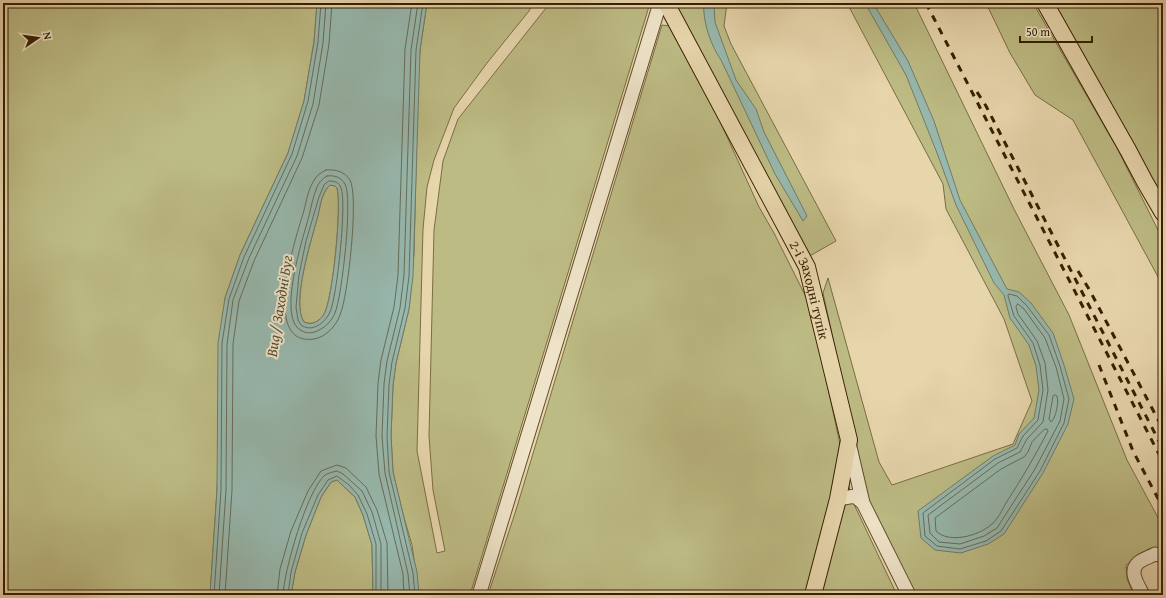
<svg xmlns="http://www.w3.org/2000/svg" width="1166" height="598" font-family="'Gentium Book Plus',serif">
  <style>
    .green { fill: #bdbb84; stroke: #7a6d42 }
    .water { fill: #97b8ae; stroke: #717b68; fill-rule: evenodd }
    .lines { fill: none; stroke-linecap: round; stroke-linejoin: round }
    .shore { stroke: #676c57; stroke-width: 1 }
    .minor-casing { stroke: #634c2b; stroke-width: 15 }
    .major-casing { stroke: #371f00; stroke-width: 18 }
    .minor { stroke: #efe4c9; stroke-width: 13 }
    .major { stroke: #e7d5ac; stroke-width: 16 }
    .rail { stroke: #371f00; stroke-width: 3; stroke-dasharray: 7 7; stroke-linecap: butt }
    .labels { text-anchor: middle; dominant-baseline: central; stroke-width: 4; stroke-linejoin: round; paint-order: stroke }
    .street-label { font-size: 14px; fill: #371f00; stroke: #efe4c9 }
    .water-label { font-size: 15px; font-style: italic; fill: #544d34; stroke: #efe4c9 }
  </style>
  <rect width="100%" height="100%" fill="#e7d5ac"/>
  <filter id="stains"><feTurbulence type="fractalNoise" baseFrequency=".005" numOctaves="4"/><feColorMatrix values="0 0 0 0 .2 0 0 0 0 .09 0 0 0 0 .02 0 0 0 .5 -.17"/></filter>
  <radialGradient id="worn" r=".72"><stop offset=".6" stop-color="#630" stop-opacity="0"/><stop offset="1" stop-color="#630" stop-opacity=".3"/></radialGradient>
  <!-- green -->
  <path class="green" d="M3 3H317L314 42 304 101 288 153 240 255 225 298 217 490 210 595H3Z
    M427 3H533L529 11 487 63 454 108 434 160 427 187 423 229 417 451 437 553 445 551 433 490 429 436 434 230 443 161 458 119 550 3H650L470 595H419L412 545 403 514 393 472 391 436 393 385 396 363 409 309 414 254 418 83 420 50Z
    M677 3H727L724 26 731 44 836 241 808 257 679 14Z
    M847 3H914L1014 209 1069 315 1127 460 1163 527 1162 548 1126 565 1127 579 1134 595H915L869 501 823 293 828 278 879 462 892 485 1013 444 1032 401 1004 319 946 209 943 184Z
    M986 3H1033L1117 148 1163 240V286L1073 120 1035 95 1010 53Z
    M1053 3H1163V199Z
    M662 25 670 26 713 106 759 207 774 233 810 305 852 500 897 595H488L516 510Z
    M330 185 335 186 337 188C342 204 333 299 324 314 320 321 312 326 304 322 291 304 311 241 317 219 320 209 321 193 330 185Z
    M337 480 355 497 363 515 372 545 373 595H291L295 572 306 535 321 497 331 482Z"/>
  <!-- water -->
  <path class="water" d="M317 3H427L420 50 413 276 409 309 396 363 393 385 391 436 393 472 417 572 419 595H373L372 545 363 515 355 497 337 480 331 482 321 497 306 535 295 572 291 595H210L217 490 218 343 225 298 240 255 288 153 304 101 314 42ZM330 185 335 186 337 188C342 204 333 300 324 314 320 321 312 326 304 322 291 304 311 241 317 219 320 209 321 192 330 185Z
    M704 3H714L715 22 736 80 756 109 764 132 807 216 803 221 775 174 721 60C711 46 702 20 704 3Z
    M865 3H873L908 61 934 121 960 200 1007 289 1019 292 1031 303 1053 333 1064 365 1074 399 1068 424 1043 473 1004 534 988 544 961 553 935 550 921 538 918 511 993 456 1015 445 1019 434 1034 418 1039 390 1036 366 1029 345 1010 318 1004 295 994 283 956 205 937 153 906 75Z"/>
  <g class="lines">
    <!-- shore -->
    <path class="shore" d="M326 170C336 169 345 172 350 180 359 196 348 297 340 315 336 326 326 337 314 339 261 347 295 240 302 217 306 205 307 192 313 182 316 176 320 173 326 170Z
      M327 176C334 175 341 177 345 184 353 198 342 296 335 313 332 320 327 326 319 330 314 333 308 334 302 331 276 320 303 238 309 216 311 207 313 197 317 187 319 182 322 179 327 176Z
      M329 181C335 181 339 182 341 188 347 202 337 297 330 312 325 323 312 333 301 325L298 320 296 307 299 275 306 241 319 197 324 185Z
      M1009 294 1017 296 1027 306 1049 335 1060 366 1069 399 1064 423 1040 471 1001 531 986 541 960 549 937 546 925 536 923 513 995 459 1017 448 1023 436 1038 420 1043 390 1040 365 1033 343 1014 316 1008 296Z
      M1018 304 1024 309 1045 338 1056 367 1064 399 1060 421 1035 469 997 528 984 536 960 544 939 542 930 533 928 515 998 463 1020 452 1027 439 1043 422 1048 390 1045 363 1037 341 1018 314 1016 307Z
      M1055 395 1057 396C1059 402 1056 418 1051 422L1049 419 1053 396Z
      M1045 429H1047L1048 431C1035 456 1021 480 1006 503 1002 510 998 519 992 524 979 536 949 544 936 531L935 518 1001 469 1024 457 1028 452 1032 442Z
      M214 595 221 490 222 343 229 299 244 257 292 154 308 101 318 42 321 3
      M219 595 226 490 227 344 233 300 249 258 297 156 313 104 323 43 326 3
      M225 595 232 490 233 344 239 301 254 261 302 158 319 105 329 44 332 3
      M277 595 280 569 291 531 308 491 321 471 337 465 346 468 366 487 377 510 387 543 388 595
      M283 595C284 571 307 490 325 475 328 473 333 472 337 471L343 474 362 491 372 512 381 544V595
      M288 595 291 572 302 533 318 495 328 480 337 476 349 485 358 495 367 514 376 544V595
      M404 595 403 574 379 474 376 436 378 383 381 360 394 307 398 275 405 49 412 3
      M410 595 408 574 385 473 382 436 384 384 387 361 400 308 404 275 411 50 418 3
      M415 595 413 573 389 472 387 436 389 385 392 362 405 308 409 276 416 50 423 3"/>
    <!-- minor casing -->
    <g class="minor-casing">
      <path id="minor" d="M849 443 863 503 909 595
        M838 499 855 496 863 503
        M479 595 660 3
        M1143 595C1139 586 1128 572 1138 563 1142 559 1150 557 1155 554L1163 556"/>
    </g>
    <!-- major casing -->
    <g class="major-casing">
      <g id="major">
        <path id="s1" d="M666 3 807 267 849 440 838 499 813 595"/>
        <path d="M1045 3 1128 150 1145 182 1163 213"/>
      </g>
    </g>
    <!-- minor -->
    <use href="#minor" class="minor"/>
    <!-- major -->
    <use href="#major" class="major"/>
    <!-- rail -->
    <path class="rail" d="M926 3 1163 462
      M977 92 986 106 1163 449
      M1078 271 1089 289 1163 429
      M1099 365 1133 451 1163 508"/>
  </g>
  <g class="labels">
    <!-- street labels -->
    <g class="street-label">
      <text stroke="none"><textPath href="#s1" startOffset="322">2-і Заходні тупік</textPath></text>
    </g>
    <!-- water labels -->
    <g class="water-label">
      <text transform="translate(279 306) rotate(-81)">Bug / Заходні Буг</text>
    </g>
  </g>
  <!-- margin -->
  <rect width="1166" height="598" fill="none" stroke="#e7d5ac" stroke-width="16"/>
  <rect x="4" y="4" width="1158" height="590" fill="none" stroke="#371f00" stroke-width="2"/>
  <rect x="8" y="8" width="1150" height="582" fill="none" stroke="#371f00"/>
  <!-- north arrow -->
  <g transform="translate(38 38) rotate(77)" stroke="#efe4c9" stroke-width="3" paint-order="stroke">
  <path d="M0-3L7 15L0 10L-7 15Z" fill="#371f00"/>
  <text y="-6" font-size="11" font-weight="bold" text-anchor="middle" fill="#371f00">N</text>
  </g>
  <!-- scale -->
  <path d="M1020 36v6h72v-6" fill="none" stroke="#371f00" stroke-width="2"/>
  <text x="1026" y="36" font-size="12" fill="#371f00" stroke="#efe4c9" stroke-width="3" paint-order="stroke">50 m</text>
  <rect width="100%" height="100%" filter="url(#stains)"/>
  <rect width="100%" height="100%" fill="url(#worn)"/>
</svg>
